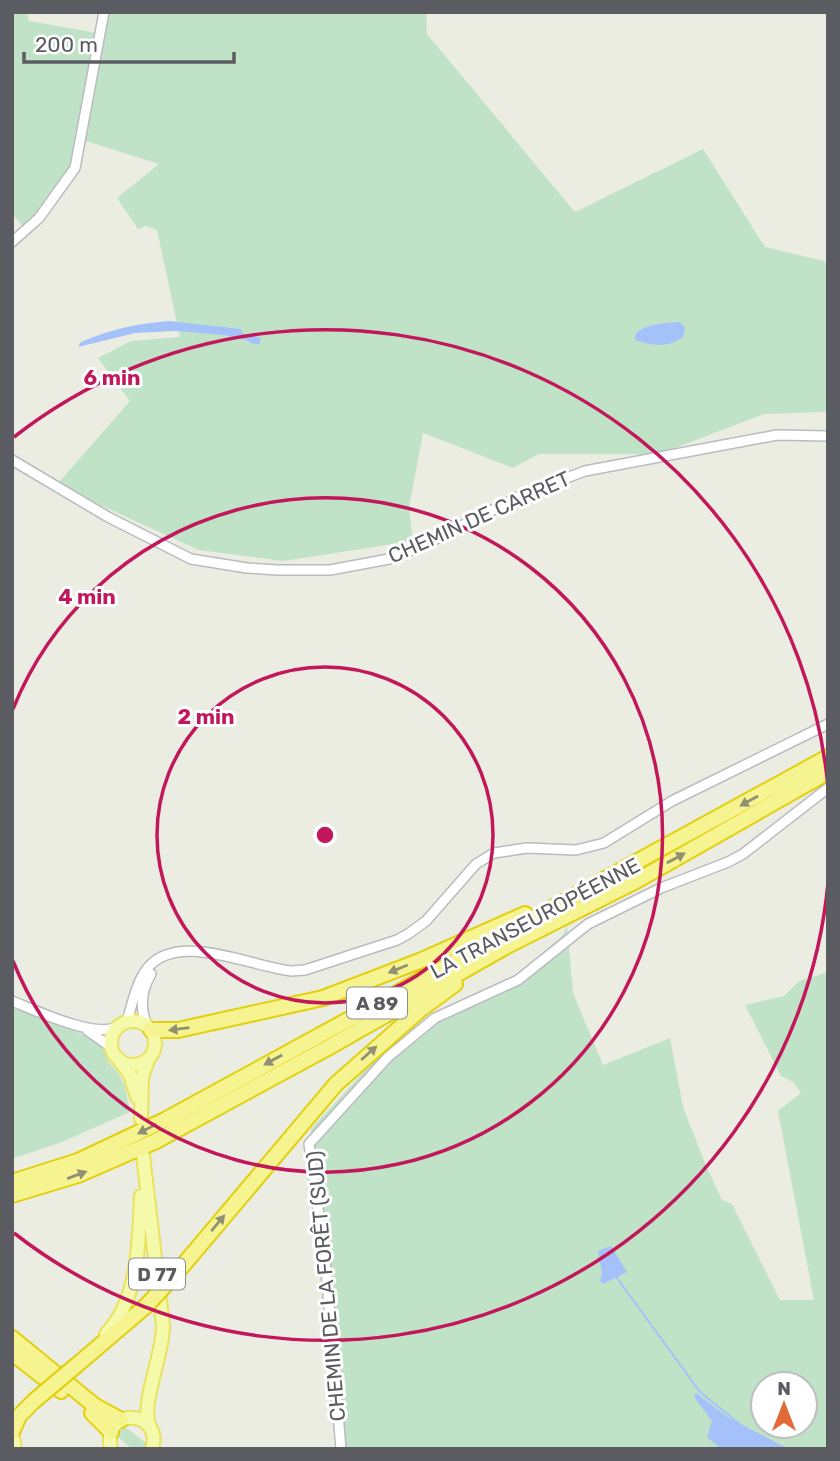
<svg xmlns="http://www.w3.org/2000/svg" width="840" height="1461" font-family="Rubik,sans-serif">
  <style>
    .green { fill: #c0e3c8; fill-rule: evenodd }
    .water { fill: #a5c1fa }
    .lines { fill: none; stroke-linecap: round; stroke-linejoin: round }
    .stream { stroke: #a5c1fa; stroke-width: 2 }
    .minor-casing { stroke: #babbc0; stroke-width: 12 }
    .major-casing { stroke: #e9e25f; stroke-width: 16 }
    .highway-casing { stroke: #e2d00d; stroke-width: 18 }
    .minor { stroke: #fff; stroke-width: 9 }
    .major { stroke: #f4faaa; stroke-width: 12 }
    .highway { stroke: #f6f490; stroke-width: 14 }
    .highway-bridge-casing { stroke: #e2d00d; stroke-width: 18; stroke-linecap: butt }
    .highway-bridge { stroke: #f6f490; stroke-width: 14 }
    .oneway { fill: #919172 }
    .ring { fill: none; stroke: #c2185b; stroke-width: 3.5 }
    .labels { text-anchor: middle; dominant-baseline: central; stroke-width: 6; stroke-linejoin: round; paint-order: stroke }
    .shield { fill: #fff; stroke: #8c8d91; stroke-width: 2 }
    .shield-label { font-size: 19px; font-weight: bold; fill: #5b5c62 }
    .street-label { font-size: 21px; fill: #5b5c62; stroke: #fff }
    .centre { fill: #c2185b; stroke: #fff; stroke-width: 3.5 }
    .ring-label { font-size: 21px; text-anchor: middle; font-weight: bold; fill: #c2185b; stroke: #fff; stroke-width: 6; stroke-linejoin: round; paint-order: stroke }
  </style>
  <rect width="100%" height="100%" fill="#ecede2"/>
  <!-- green -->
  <path class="green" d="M12 12H27L29 21 103 34 107 12H426L427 34 575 212 703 149 765 247 824 261 828 266V412L764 414 659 454H539L513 468 423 433 409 507 413 541 283 561 199 550 67 490 60 481 130 401 98 358 131 341 180 337 157 230 146 226 138 229 117 198 159 164 76 138 71 168 42 207 23 226 12 214Z
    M567 926 573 993 603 1065 670 1038 683 1107 707 1168 722 1200 732 1204 780 1300H814L778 1111 801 1093 793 1082 781 1076 745 1005 784 996 799 981 828 972V1449H343L328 1269 311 1129 371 1064 395 1046 433 1019 516 977 563 935ZM763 1384H805V1426H763Z
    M12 1007 90 1037 103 1047 109 1063 117 1071 125 1086 130 1112 62 1142 12 1159Z
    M124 1426 147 1444 145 1449H132L117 1436Z"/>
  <!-- water -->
  <path class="water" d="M169 321 241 329 242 333 261 338 260 344H253L246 340 224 335 176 331 135 333 78 347 81 342C112 329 135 324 169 321Z
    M680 322 685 328 683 337C668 348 652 346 635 340L636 333C648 323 665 323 680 322Z
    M611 1246 627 1272 603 1284 600 1281 602 1272 598 1251Z
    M696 1393 729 1418 789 1449H721L707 1437 712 1421 694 1397Z"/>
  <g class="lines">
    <!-- stream -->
    <path class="stream" d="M617 1278 700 1392 741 1425"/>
    <!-- minor casing -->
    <g class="minor-casing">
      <path id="minor" d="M12 242 39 218 75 168 104 12
        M12 460 108 517 191 559 247 568 278 570H330L389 559 424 545 524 494 585 471 777 435 828 436
        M12 1001C35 1010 97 1040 118 1026
        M127 1021C132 1005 136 984 146 970 175 929 252 967 291 971L305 970 397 940 408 934 426 921 476 864 494 853 527 848 576 850 604 843 672 801 828 724
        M147 1025C139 1007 141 991 151 974
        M87 1030 111 1047
        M341 1449 325 1259 309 1144 388 1057 435 1018 518 980 588 924 661 888 728 862 743 854 828 788"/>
    </g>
    <!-- major casing -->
    <g class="major-casing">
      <path id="major" d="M111 1043a22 22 0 1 1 44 0a22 22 0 1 1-44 0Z
        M121 1062 130 1075 137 1097
        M141 1119 142 1077 148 1060
        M143 1155 163 1326C163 1356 141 1402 149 1425
        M106 1334C139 1300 139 1240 141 1196
        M13 1438 15 1449
        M111 1449C101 1406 164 1409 152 1449"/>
    </g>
    <!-- highway casing -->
    <g class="highway-casing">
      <path id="highway" d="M151 1030H178L323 998 422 960 525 914
        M12 1182 78 1161 165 1120 828 757
        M12 1195 78 1175 156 1141 331 1046 507 946 638 880 828 772
        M174 1276 336 1084 421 1009 455 984
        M12 1338 95 1406 121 1420
        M12 1353 61 1391
        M78 1364 146 1306
        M92 1413 111 1432
        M12 1432 19 1416 34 1401"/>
    </g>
    <!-- minor -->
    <use href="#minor" class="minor"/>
    <!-- major -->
    <use href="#major" class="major"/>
    <!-- highway -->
    <use href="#highway" class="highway"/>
    <!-- highway-bridge casing -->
    <g class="highway-bridge-casing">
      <path id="highway-bridge" d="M146 1306 174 1276
        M34 1401 78 1364"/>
    </g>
    <!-- highway-bridge -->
    <use href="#highway-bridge" class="highway-bridge"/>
  </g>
  <!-- one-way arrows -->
  <defs><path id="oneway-solid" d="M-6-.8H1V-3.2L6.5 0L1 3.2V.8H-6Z" transform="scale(1.75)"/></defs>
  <g class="oneway">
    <use href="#oneway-solid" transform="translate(749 801) rotate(151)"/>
    <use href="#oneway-solid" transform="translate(676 858) rotate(-29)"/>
    <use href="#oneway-solid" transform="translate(398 969) rotate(158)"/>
    <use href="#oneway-solid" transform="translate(179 1029) rotate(173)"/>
    <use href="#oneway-solid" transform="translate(369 1053) rotate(-42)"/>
    <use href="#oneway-solid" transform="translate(273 1060) rotate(151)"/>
    <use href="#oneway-solid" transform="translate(147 1129) rotate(153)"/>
    <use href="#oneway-solid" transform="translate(77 1175) rotate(-20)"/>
    <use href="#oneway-solid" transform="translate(218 1223) rotate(-50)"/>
  </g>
  <!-- distance rings -->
  <g class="ring">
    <circle cx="325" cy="835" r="168"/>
    <path d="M13 709A337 337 0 1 1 13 961"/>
    <path d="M828 883A505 505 0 0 1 14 1233M14 437A505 505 0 0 1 828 787"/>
  </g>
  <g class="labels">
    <!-- shield labels -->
    <g class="shield">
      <rect x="347" y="987.5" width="60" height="31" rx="5"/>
      <rect x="129" y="1258.5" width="56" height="31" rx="5"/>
    </g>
    <g class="shield-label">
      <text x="377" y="1003">A 89</text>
      <text x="157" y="1274">D 77</text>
    </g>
    <!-- street labels -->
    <g class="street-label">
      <text transform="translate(479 517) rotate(-24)">CHEMIN DE CARRET</text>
      <text transform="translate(535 918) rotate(-28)">LA TRANSEUROPÉENNE</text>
      <text transform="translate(326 1286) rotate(-95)">CHEMIN DE LA FORÊT (SUD)</text>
    </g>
  </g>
  <circle cx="325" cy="835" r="10" class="centre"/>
  <g class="ring-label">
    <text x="112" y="385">6 min</text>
    <text x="87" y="604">4 min</text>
    <text x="206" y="724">2 min</text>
  </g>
  <!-- border -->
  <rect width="840" height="1461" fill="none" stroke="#5b5c62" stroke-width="28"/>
  <!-- north arrow -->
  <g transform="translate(784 1405)"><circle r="33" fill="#ffffff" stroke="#bdbec0" stroke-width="2"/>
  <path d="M0-5L12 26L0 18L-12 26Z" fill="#df6a36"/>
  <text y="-10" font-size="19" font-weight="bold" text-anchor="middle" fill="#5b5c62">N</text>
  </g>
  <!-- scale -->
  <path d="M24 52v10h210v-10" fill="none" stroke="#5b5c62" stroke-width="3.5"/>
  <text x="35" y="52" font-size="21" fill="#5b5c62" stroke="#ffffff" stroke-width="5" paint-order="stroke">200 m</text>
</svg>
